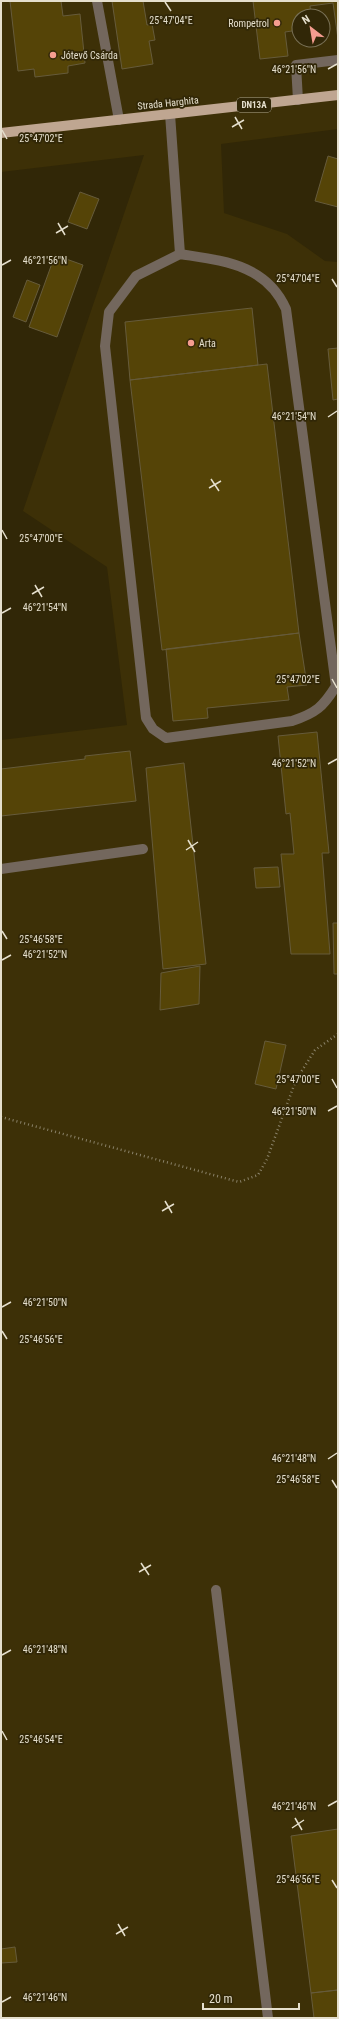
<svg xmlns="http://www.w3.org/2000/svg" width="339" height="2019" font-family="'Roboto Condensed',sans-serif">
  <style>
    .built { fill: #3d3007; fill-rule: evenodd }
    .building { fill: #554407; stroke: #665b3b }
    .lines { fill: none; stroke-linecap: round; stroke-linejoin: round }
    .path { stroke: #8a8269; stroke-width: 2.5; stroke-dasharray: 1 3; stroke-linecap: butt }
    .minor { stroke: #73675d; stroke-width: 10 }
    .major { stroke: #bfa691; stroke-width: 10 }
    .ticks { fill: none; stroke: #e5dfcd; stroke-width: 1.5 }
    .poi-dot { fill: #f59d90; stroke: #312707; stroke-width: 1.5 }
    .labels { text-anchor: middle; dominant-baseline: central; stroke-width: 3.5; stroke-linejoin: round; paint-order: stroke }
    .shield { fill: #312707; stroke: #afa892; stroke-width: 1 }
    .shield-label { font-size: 9px; font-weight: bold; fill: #e5dfcd }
    .poi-label { font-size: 10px; fill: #e5dfcd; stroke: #312707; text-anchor: start }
    .street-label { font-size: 10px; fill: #e5dfcd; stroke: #312707 }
    .ticks-label { font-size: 10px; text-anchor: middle; fill: #e5dfcd; stroke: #312707; stroke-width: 3.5; stroke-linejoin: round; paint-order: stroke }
  </style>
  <rect width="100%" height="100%" fill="#312707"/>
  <!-- built -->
  <path class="built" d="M1 1H338V129L221 144 224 213 287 234 325 261 338 262V2018H1V740L127 725 107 567 23 511 144 155 1 172ZM299 16H323V40H299Z"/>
  <!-- building -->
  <path class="building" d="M10 1H61L63 16 80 14 85 63 68 66V73L35 77 34 69 18 71Z
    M112 1H143L147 25 152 24 155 40 149 41 153 64 122 69Z
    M253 1H338V39L333 3 310 6 311 16H299V30L285 32 288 56 260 59Z
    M328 156 338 159V207L315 201Z
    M80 192 99 199 87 229 68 222Z
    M55 255 83 265 57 337 29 327Z
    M27 280 40 285 26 322 13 317Z
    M252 308 258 365 130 380 125 322Z
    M338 348V399L333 400 328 349Z
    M267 364 299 633 162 650 130 380Z
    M299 633 307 685 287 687 289 700 207 708 208 718 173 721 166 649Z
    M317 732 329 853H322L330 954H291L281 854H294L290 813 286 814 278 736Z
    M130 751 136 801 1 816V769L85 759V756Z
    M184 763 206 964 163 969 146 768Z
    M278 867 280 887 256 888 254 868Z
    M333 923H338V974H334Z
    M200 966 199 1004 160 1010 161 973Z
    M265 1041 286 1045 276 1089 255 1084Z
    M338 1829V1990L311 1993 291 1836Z
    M15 1947 17 1962 1 1963V1949Z
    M338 1990V2018H314L311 1993Z"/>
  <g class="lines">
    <!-- path -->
    <path class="path" d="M1 1117 239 1182 258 1175 267 1159 296 1080 315 1050 338 1034"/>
    <!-- minor -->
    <path class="minor" d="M97 1 119 120
      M298 100 296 65 338 60
      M170 114 180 254C223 261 266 264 286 309L336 686C323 707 316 713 292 721L166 738 153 729 146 718 105 346 109 312 136 276 180 254
      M1 869 143 849
      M216 1590 268 2018"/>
    <!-- major -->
    <path class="major" d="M1 133 338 95"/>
  </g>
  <!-- ticks -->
  <path class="ticks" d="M165 2 171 11M328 69 337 64M235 117 242 129M232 127 244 120M2 130 7 139M58 223 65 235M56 233 68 226M2 265 11 260M332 279 337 287M328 417 337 411M211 479 219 491M209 488 221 481M2 530 7 539M35 585 42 597M32 594 44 587M2 613 11 608M332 679 337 688M328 764 337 759M188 840 195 852M186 850 198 842M2 931 7 939M2 960 11 955M332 1079 337 1088M328 1111 337 1106M165 1201 172 1213M162 1211 174 1204M2 1307 11 1302M2 1331 7 1339M328 1459 337 1453M332 1480 337 1488M141 1563 149 1575M139 1572 151 1565M2 1655 11 1650M2 1731 7 1740M328 1806 337 1801M295 1818 302 1830M292 1828 304 1820M332 1880 337 1888M118 1924 125 1936M116 1934 128 1927M2 2002 11 1997"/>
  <!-- markers -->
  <g class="poi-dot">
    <circle cx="277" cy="23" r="4"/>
    <circle cx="53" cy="55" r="4"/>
    <circle cx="191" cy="343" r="4"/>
  </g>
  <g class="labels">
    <!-- shield labels -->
    <rect class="shield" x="237" y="98" width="34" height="14" rx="3"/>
    <g class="shield-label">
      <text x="254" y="105">DN13A</text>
    </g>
    <!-- poi labels -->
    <g class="poi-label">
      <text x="269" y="23" text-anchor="end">Rompetrol</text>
      <text x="61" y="55">Jótevő Csárda</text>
      <text x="199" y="343">Arta</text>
    </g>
    <!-- street labels -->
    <g class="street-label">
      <text transform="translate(168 103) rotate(-6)">Strada Harghita</text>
    </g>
  </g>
  <g class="ticks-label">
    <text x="171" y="24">25°47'04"E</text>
    <text x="294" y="73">46°21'56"N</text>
    <text x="41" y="142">25°47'02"E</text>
    <text x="45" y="264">46°21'56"N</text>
    <text x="298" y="282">25°47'04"E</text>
    <text x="294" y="420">46°21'54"N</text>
    <text x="41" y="542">25°47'00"E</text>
    <text x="45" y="611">46°21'54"N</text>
    <text x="298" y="683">25°47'02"E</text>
    <text x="294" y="767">46°21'52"N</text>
    <text x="41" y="943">25°46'58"E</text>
    <text x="45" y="958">46°21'52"N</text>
    <text x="298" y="1083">25°47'00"E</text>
    <text x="294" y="1115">46°21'50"N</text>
    <text x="45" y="1306">46°21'50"N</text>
    <text x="41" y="1343">25°46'56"E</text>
    <text x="294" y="1462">46°21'48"N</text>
    <text x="298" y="1483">25°46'58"E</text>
    <text x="45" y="1653">46°21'48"N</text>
    <text x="41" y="1743">25°46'54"E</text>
    <text x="294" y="1810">46°21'46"N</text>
    <text x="298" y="1883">25°46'56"E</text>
    <text x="45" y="2001">46°21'46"N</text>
  </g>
  <!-- border -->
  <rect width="339" height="2019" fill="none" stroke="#e5dfcd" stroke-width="4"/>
  <!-- north arrow -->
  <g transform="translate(311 28) rotate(329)"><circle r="19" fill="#312707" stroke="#797156"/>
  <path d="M0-3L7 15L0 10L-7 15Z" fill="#f59d90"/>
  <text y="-6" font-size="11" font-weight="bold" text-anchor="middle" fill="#e5dfcd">N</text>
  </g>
  <!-- scale -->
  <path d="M203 2003v6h96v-6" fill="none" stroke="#e5dfcd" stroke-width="2"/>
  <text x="209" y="2003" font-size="12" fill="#e5dfcd" stroke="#312707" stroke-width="3" paint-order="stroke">20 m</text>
</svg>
